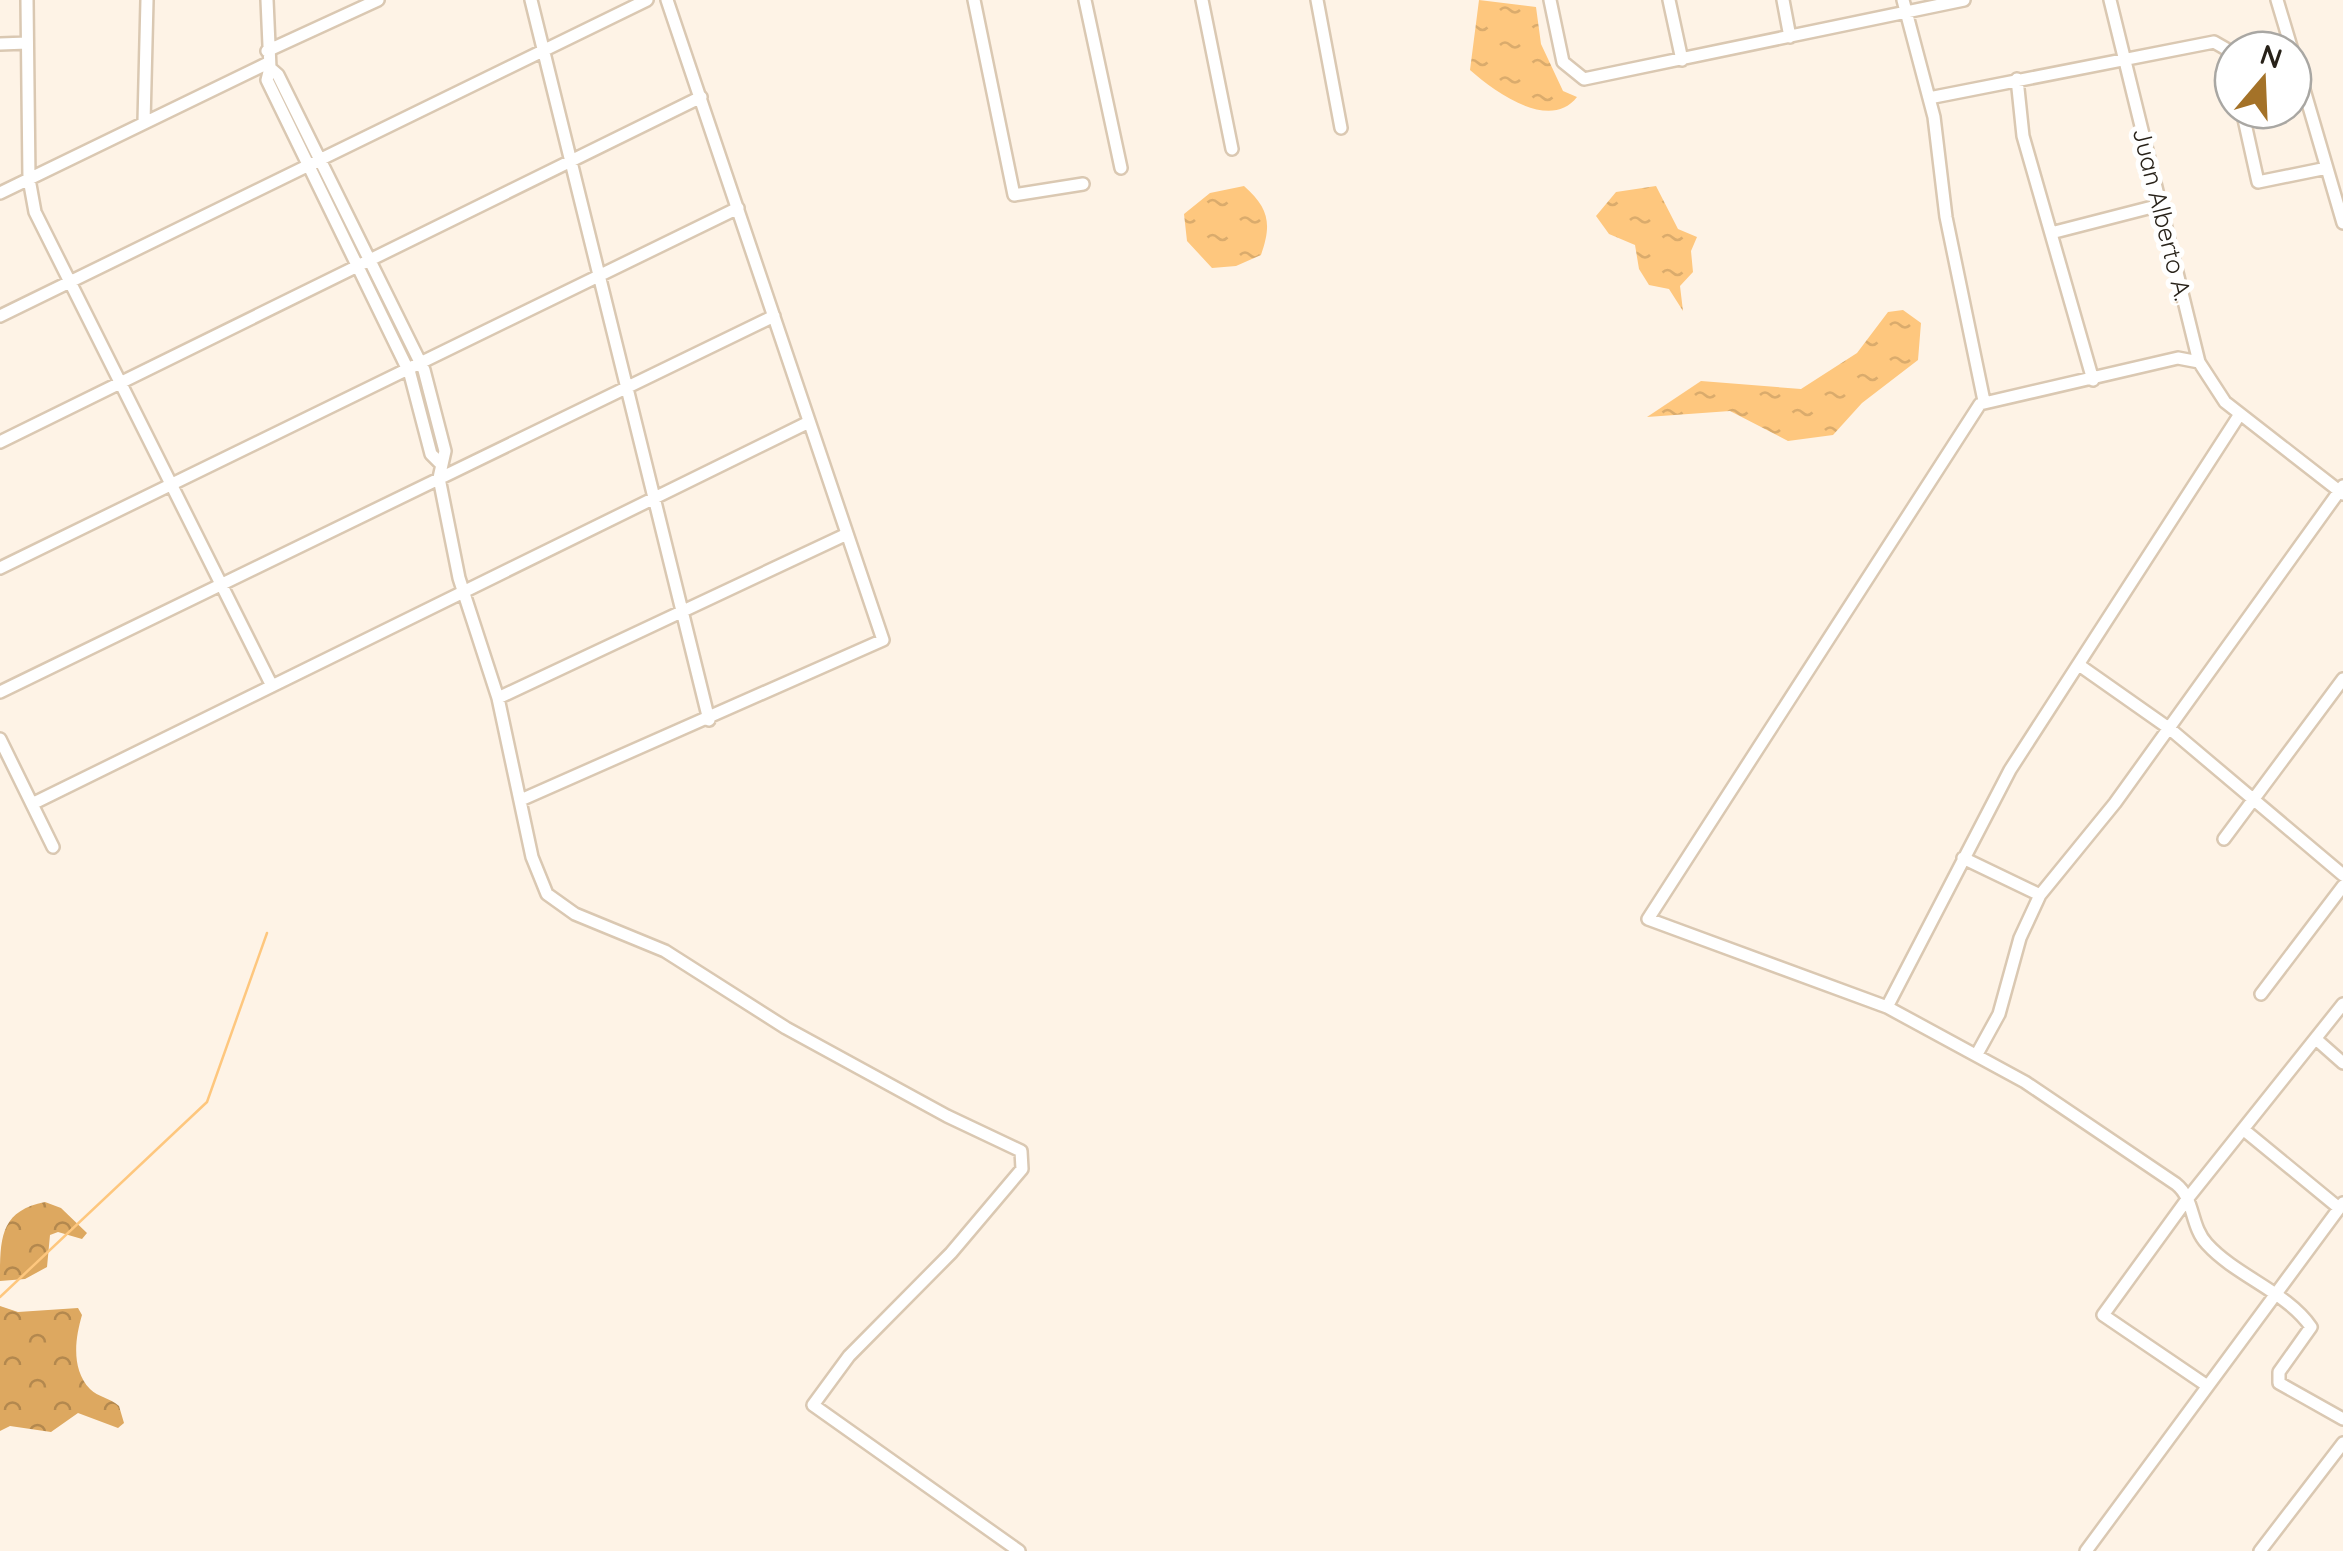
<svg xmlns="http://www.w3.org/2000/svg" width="2343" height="1551" font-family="Quicksand,sans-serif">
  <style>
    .forest { fill: url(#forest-crowns) }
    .water { fill: url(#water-ripples) }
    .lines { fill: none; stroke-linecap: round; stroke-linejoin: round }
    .stream { stroke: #fec77e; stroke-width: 2.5 }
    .minor-casing { stroke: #dac8b2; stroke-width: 16 }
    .minor { stroke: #fff; stroke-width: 11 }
    .labels { text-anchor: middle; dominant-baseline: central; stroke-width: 10; stroke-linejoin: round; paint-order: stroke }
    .street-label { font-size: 25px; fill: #282219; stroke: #fff }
  </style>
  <defs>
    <pattern id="forest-crowns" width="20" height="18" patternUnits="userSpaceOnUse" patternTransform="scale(2.5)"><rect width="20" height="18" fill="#dda860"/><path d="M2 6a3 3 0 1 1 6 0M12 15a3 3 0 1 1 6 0" fill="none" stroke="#b3884e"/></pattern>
    <pattern id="water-ripples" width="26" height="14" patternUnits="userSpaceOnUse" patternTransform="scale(2.5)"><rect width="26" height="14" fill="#fec77e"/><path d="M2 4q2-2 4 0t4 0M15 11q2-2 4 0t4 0" fill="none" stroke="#daab6c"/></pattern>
  </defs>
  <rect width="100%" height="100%" fill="#fef3e6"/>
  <!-- forest -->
  <path class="forest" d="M45 1202 61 1208 87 1233 82 1239 58 1232 50 1235 47 1267 25 1279 0 1281C0 1238 0 1211 45 1202Z
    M0 1306 18 1312 78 1308 82 1315C75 1339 71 1369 90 1389 98 1397 110 1398 119 1406L124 1423 118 1428 78 1413 51 1432 10 1426 0 1431Z"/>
  <!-- water -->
  <path class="water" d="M1479 0 1536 7 1541 44 1563 91 1577 97C1550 132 1495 92 1470 70Z
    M1244 186C1269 208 1272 224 1261 255L1236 266 1212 268 1187 241 1184 214 1210 193Z
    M1656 186 1678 229 1697 237 1691 251 1693 272 1680 286 1683 311 1669 289 1649 285 1639 269 1635 245 1609 234 1596 216 1616 192Z
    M1903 310 1921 323 1918 360 1862 403 1833 435 1788 441 1730 411 1647 417 1701 381 1801 389 1857 353 1888 312Z"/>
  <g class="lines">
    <!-- stream -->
    <path class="stream" d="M0 1297 207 1102 267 933"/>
    <!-- minor casing -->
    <g class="minor-casing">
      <path id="minor" d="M27 0 29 179 268 63
        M267 0 270 68 278 75 424 370 445 451 439 478 459 578 498 698 532 857 547 894 575 914 665 951 786 1028 947 1116 1021 1151 1022 1169 951 1253 849 1356 813 1405 1019 1551
        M531 0 709 720
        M974 0 1014 195 1083 184
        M1085 0 1121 168
        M1202 0 1232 149
        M1317 0 1341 128
        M1550 0 1563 62 1584 79 1964 0
        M1669 0 1682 60
        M1783 0 1790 37
        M1903 0 1934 117 1946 217 1984 401
        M2110 0 2199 362 2225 402 2343 494
        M2277 0 2292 50
        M0 44 27 43
        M267 51 378 0
        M2293 52 2343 223
        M270 68 267 80 410 374 431 454 440 463
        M2017 79 2023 136 2093 380
        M1929 98 2214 42 2228 50 2233 71
        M2242 110 2258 182 2327 168
        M144 122 147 0
        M0 193 29 179 35 212 272 686
        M2051 233 2160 205
        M0 316 647 0
        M2199 362 2178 358 1980 404 1648 919 1887 1007 2025 1082 2176 1184C2195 1199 2190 1226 2207 1244 2236 1276 2287 1292 2311 1327L2279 1372V1383L2343 1419
        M0 442 701 97
        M0 568 738 208
        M2079 665 2170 729 2343 875
        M0 692 774 316
        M498 698 847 534
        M0 739 53 847
        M523 799 883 640 667 0
        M32 804 809 422
        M2224 839 2343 679
        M1963 858 2040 895
        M2261 994 2343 886
        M1887 1007 2010 770 2240 414
        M2317 1040 2343 1063
        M1977 1054 1999 1014 2020 938 2040 895 2115 803 2343 486
        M2244 1130 2339 1208
        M2206 1385 2103 1315 2188 1198 2343 1004
        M2086 1551 2343 1203
        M2260 1551 2343 1443"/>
    </g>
    <!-- minor -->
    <use href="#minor" class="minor"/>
  </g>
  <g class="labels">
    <!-- street labels -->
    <g class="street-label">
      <text transform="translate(2163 214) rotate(76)">Juan Alberto A.</text>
    </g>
  </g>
  <!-- north arrow -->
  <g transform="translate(2263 80) rotate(19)"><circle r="48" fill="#ffffff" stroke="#a9a7a3" stroke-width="2.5"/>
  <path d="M0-8L18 38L0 25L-18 38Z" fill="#a47228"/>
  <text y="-15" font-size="28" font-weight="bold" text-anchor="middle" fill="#282219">N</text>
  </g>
</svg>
